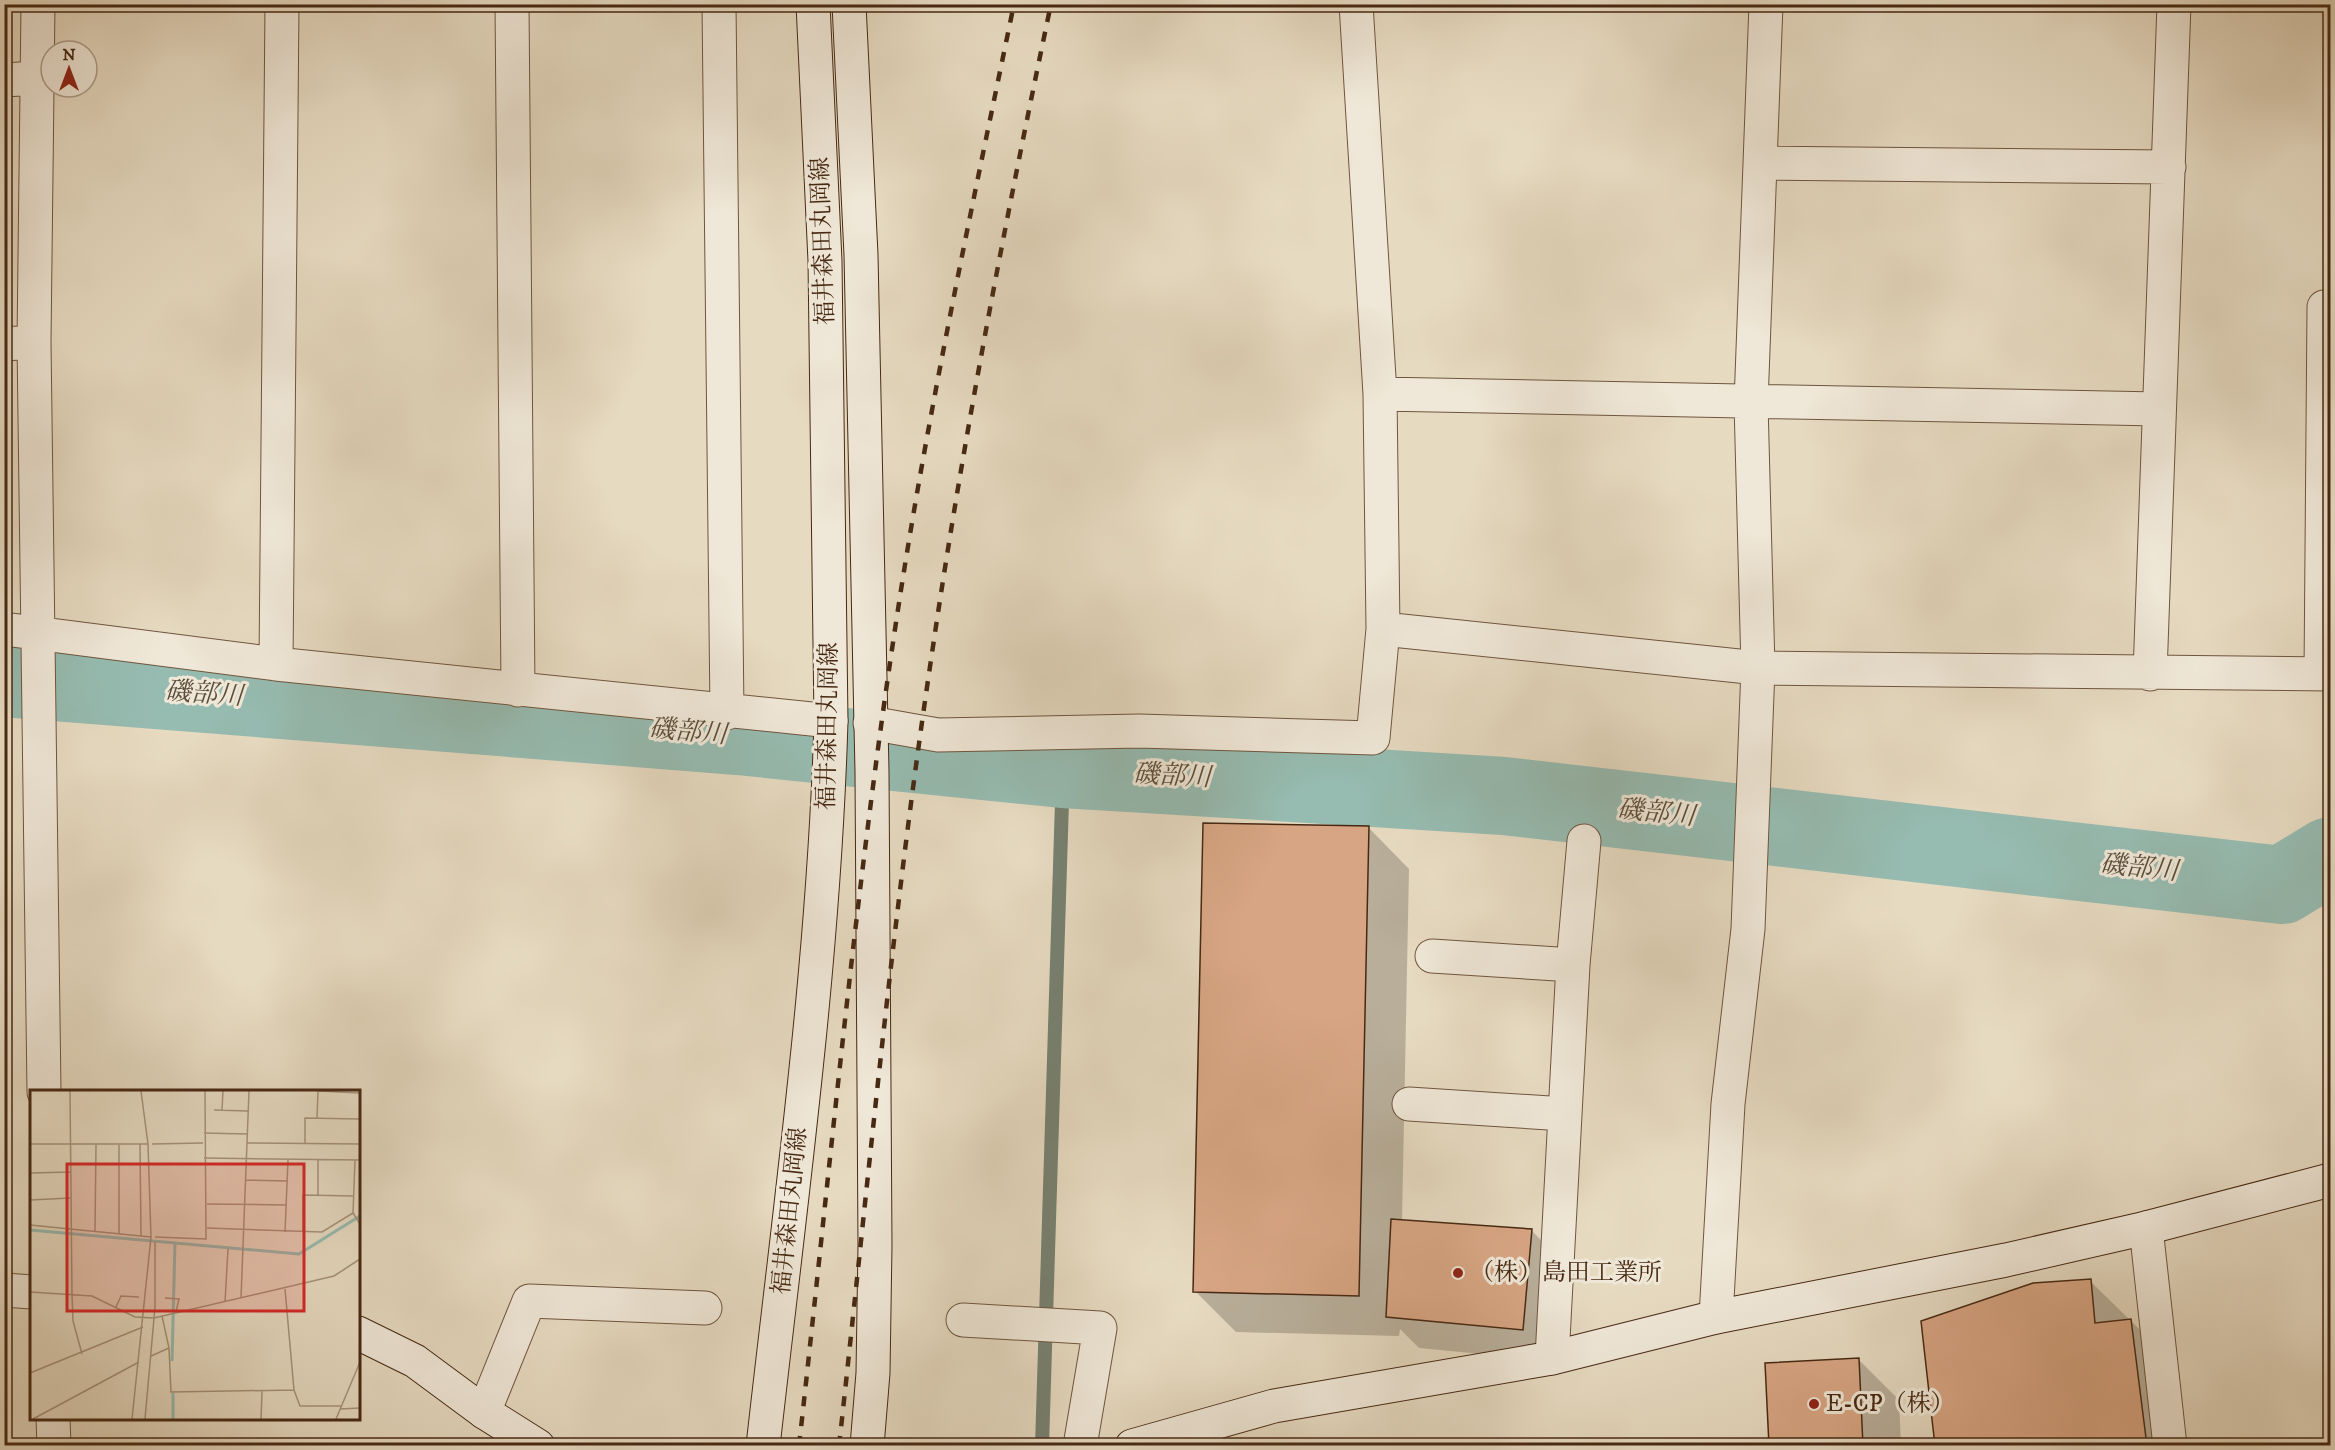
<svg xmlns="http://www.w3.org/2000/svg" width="2335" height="1450" font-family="'IM FELL DW Pica','Noto Serif JP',serif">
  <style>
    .shadow { fill: #0003 }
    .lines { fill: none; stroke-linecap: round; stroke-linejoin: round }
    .stream { stroke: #768171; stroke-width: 14 }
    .river { stroke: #96bbb0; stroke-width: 78 }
    .building { fill: #d7a583; stroke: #472913; stroke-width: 1.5 }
    .street-casing { stroke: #6f553e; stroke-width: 35 }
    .secondary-casing { stroke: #472913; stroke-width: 35 }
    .street { stroke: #efe7d7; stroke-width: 33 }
    .secondary { stroke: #efe7d7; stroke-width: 33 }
    .rail { stroke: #472913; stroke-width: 4.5; stroke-dasharray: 10 10; stroke-linecap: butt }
    .poi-dot { fill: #8f2418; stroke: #efe7d7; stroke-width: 2 }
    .labels { text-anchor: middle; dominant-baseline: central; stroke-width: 6; stroke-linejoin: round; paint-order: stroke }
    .street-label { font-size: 24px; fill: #472913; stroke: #efe7d7 }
    .poi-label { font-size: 24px; fill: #472913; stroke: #efe7d7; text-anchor: start }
    .water-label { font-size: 26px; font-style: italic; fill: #5b4e3a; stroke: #efe7d7 }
    .inset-river { fill: none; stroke: #96bbb0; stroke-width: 3 }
    .inset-road { fill: none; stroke: #a6937b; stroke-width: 1.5 }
    .view { fill: #d62828; fill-opacity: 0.15; stroke: #d62828; stroke-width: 3 }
    .inset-edge { fill: none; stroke: #472913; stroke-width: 3 }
  </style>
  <rect width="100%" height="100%" fill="#e6dac1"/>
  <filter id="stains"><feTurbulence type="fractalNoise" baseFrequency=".00333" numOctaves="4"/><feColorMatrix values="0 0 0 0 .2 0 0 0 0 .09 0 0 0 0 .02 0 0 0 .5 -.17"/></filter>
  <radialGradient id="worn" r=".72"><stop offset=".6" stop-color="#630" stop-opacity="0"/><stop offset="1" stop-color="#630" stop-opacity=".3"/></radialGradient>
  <!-- shadow -->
  <path class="shadow" d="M1369 828 1409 869 1402 1221 1531 1230 1563 1262 1555 1361 1419 1348 1400 1329 1399 1336 1236 1332 1195 1291Z
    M2090 1281 2172 1361 2182 1446H1936Z
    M1858 1359 1899 1400 1901 1446H1771Z"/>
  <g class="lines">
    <!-- stream -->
    <path class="stream" d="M1042 1446 1063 769"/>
    <!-- river -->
    <path class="river" d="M4 678 738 736 1063 769 1504 796 2282 885 2330 856"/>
  </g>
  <!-- building -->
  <path class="building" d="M1203 823 1369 826 1359 1296 1193 1292Z
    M1391 1219 1532 1229 1523 1330 1386 1317Z
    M2091 1279 2095 1323 2131 1319 2147 1446H1935L1921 1321 2033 1283Z
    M1859 1358 1863 1446H1769L1765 1363Z"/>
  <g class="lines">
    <!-- street casing -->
    <g class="street-casing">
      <path id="street" d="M38 4 34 342 44 1092
        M512 4 518 690
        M719 4 727 713
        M4 80 37 78
        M1760 163 2169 167
        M4 344 34 342
        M1380 394 2159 409
        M4 629 276 664 831 721
        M1383 629 1758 668 2330 674
        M276 664 282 4
        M2150 674 2174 4
        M2321 674 2324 307H2330
        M870 723 938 735 1139 731 1373 738 1383 629 1380 394 1356 4
        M1432 956 1573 965
        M1409 1104 1565 1114
        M2146 1228 2170 1446
        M4 1290 32 1292
        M1716 1317 1728 1104 1748 929 1758 668 1751 403 1766 4
        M963 1320 1100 1328 1080 1446
        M1552 1358 1573 965 1584 841
        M484 1412 529 1301 705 1308
        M53 1418 54 1446"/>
    </g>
    <!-- secondary casing -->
    <g class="secondary-casing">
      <path id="secondary" d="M849 4 861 255 872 772 875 1245 873 1373 867 1446
        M358 1333 415 1361 484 1412 538 1446
        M763 1446C790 1205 824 963 831 721L825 261 813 4
        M1132 1446 1274 1406 1552 1358 1716 1317 2006 1260 2146 1228 2330 1180"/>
    </g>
    <!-- street -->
    <use href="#street" class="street"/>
    <!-- secondary -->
    <use href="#secondary" class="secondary"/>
    <!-- rail -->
    <path class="rail" d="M799 1446C830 1169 855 891 897 616 928 411 972 207 1014 4
      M839 1446C868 1184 892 921 931 660 963 440 1005 222 1051 4"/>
  </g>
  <!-- markers -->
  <g class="poi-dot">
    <circle cx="1458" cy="1273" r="6"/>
    <circle cx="1814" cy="1404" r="6"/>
  </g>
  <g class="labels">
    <!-- street labels -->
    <g class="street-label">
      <text transform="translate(823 241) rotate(-92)">福井森田丸岡線</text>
      <text transform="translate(828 726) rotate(-89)">福井森田丸岡線</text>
      <text transform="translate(790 1211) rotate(-84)">福井森田丸岡線</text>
    </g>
    <!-- poi labels -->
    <g class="poi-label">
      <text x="1470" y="1273">（株）島田工業所</text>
      <text x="1826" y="1404">E-CP（株）</text>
    </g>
    <!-- water labels -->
    <g class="water-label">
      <text transform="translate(204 694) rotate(4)">磯部川</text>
      <text transform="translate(688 732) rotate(5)">磯部川</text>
      <text transform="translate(1172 776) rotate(3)">磯部川</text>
      <text transform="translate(1656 813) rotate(6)">磯部川</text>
      <text transform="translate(2139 868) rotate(6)">磯部川</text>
    </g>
  </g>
  <!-- overview -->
  <g transform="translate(30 1090)">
    <rect width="330" height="330" fill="#e6dac1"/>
    <path class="inset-river" d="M0 140 269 164 330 126M142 271 145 152M143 303V329"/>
    <path class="inset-road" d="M40 1 42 205 43 231 52 264M330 13V39M184 20 218 21M192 20 193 1M287 28 288 1 330 3M174 43 217 44M217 53 330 54M0 54H118M110 54 111 146M122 54 173 53M275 54V28L329 29M89 55V144M174 68 330 70M325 70 323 123 330 134M0 83 41 82M216 90 257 91M288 105V70M0 110 40 108M177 114 256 115M0 135 121 147M177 138 292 142 323 123M65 141 66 55M255 142 258 70M273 142V105L324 106M125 147 176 149 175 1M255 199 264 300 270 316H311M0 202 62 206 105 227 124 228 304 186 330 169M135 208 149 209 146 222M211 208 219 1M195 212 198 159M86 217 91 206 109 207M132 226 139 258 141 302 264 300M121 266 139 258M0 283 113 237M310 319 330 318M3 329 109 272M102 329 121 147 118 54 111 1M115 329 125 217V152M231 329 232 301M306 329 330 272"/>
    <path class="view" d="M37 74H274V221H37Z"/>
    <rect width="330" height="330" class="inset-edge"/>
  </g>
  <!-- margin -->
  <rect width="2335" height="1450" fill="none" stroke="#e6dac1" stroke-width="24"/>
  <rect x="6" y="6" width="2323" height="1438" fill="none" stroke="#472913" stroke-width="3"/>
  <rect x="12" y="12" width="2311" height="1426" fill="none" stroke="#472913" stroke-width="1.5"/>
  <!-- north arrow -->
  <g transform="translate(69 69)"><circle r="28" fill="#efe7d7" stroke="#ac9b89" stroke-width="1.5"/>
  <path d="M0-4.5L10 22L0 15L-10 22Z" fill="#8f2418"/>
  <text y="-9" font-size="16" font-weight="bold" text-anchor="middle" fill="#472913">N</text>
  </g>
  <rect width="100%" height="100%" filter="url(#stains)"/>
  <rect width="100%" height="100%" fill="url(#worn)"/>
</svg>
